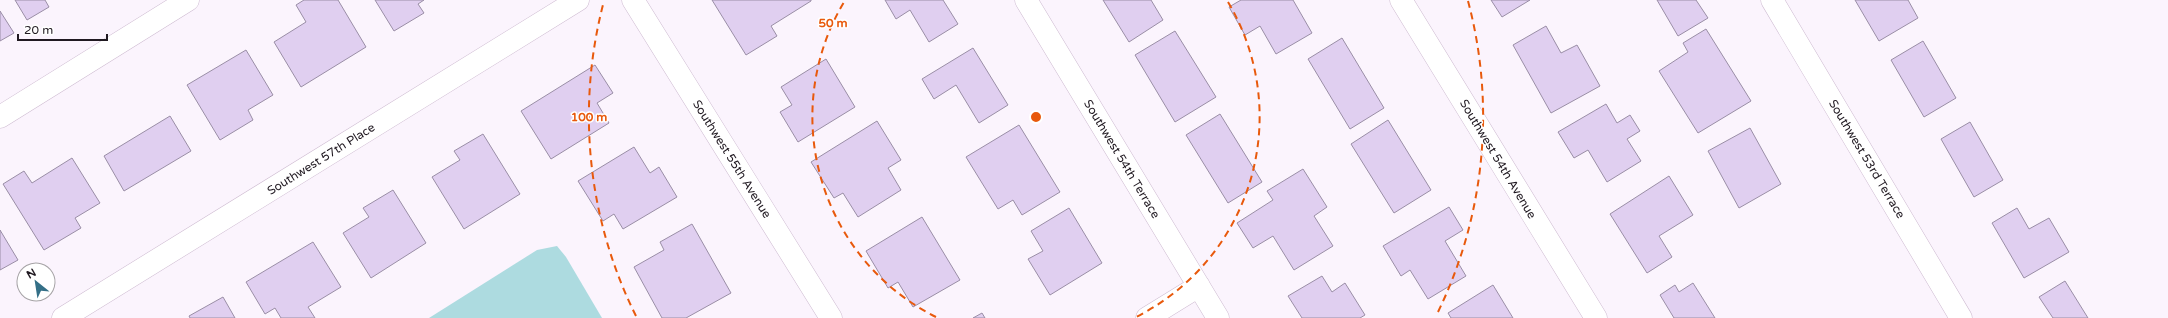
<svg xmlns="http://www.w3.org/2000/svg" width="2168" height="318" font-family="'Varela Round',sans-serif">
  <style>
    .water { fill: #addbe0 }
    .building { fill: #e0cff0; stroke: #9a8ea6 }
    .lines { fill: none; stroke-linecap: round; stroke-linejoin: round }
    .minor-casing { stroke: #cebbd1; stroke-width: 23 }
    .minor { stroke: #fff; stroke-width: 22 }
    .ring { fill: none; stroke: #e8590c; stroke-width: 2; stroke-dasharray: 7 5 }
    .labels { text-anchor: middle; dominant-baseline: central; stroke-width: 3; stroke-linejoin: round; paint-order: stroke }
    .street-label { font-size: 12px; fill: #201921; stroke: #fff }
    .centre { fill: #e8590c; stroke: #fff; stroke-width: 2 }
    .ring-label { font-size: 12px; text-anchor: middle; font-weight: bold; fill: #e8590c; stroke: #fff; stroke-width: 3; stroke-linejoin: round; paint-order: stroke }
  </style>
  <rect width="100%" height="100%" fill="#fbf4fd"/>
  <!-- water -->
  <path class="water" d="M557 246 566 257 602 318H429L537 250Z"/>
  <!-- building -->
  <path class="building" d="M15 0H45L49 7 27 20Z
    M304 0H338L366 47 301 87 274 42 306 22 296 5Z
    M375 0H424L418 4 424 13 394 31Z
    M712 0H811V1L771 26 777 36 746 55Z
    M885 0H943L958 24 929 42 910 10 896 19Z
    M1103 0H1151L1163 20 1129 42Z
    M1241 0H1293L1312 33 1276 54 1260 26 1245 35 1229 7Z
    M1491 0H1530L1502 17Z
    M1657 0H1696L1708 18 1678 36Z
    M1855 0H1908L1918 18 1879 41Z
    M0 11 14 33 0 41Z
    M1546 26 1561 53 1577 45 1600 86 1551 113 1513 45Z
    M1706 29 1751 101 1698 133 1659 71 1688 52 1683 43Z
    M1175 31 1216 97 1175 122 1135 55Z
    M1342 38 1384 108 1350 129 1308 59Z
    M1923 41 1956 98 1924 117 1891 60Z
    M973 48 1008 105 979 123 956 85 934 99 922 79Z
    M246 50 273 95 248 110 253 120 220 140 187 85Z
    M826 59 855 107 798 142 780 112 792 105 781 87Z
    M595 65 613 93 597 103 609 123 551 159 521 111Z
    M1606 104 1617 123 1630 115 1640 131 1627 139 1641 161 1607 182 1588 150 1574 158 1558 132Z
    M1220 114 1262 182 1228 203 1186 135Z
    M170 116 191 151 124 191 104 156Z
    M1388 120 1431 190 1394 213 1351 144Z
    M877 121 901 160 888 168 901 190 858 217 843 193 834 198 811 162Z
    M1970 122 2003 180 1974 197 1941 139Z
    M1019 125 1060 192 1022 215 1013 200 998 209 966 157Z
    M1750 128 1781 184 1739 208 1708 151Z
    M483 134 520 194 464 229 432 177 460 160 454 151Z
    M634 147 650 173 659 167 677 197 623 229 614 214 603 221 578 181Z
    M72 158 100 203 75 218 81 228 44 250 3 184 24 171 32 183Z
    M1303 169 1327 207 1314 216 1333 246 1294 270 1273 236 1253 248 1237 223 1273 200 1267 191Z
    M1669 176 1693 215 1659 236 1672 257 1647 273 1610 214Z
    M393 190 426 243 371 278 343 233 369 217 363 208Z
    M1449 207 1463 230 1445 241 1466 276 1428 299 1410 270 1401 276 1383 246Z
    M1069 208 1102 263 1050 295 1028 259 1043 251 1031 231Z
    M2017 208 2029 229 2049 218 2069 252 2024 278 1992 223Z
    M922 217 960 280 913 307 898 282 888 288 866 251Z
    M692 224 731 293 686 318H662L634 267 664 250 660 242Z
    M0 230 18 260 0 270Z
    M313 242 341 287 308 307 315 318H281L275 308 265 314 246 282Z
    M1322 276 1332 292 1345 283 1365 315 1360 318H1302L1288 296Z
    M2065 281 2088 318H2053L2039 297Z
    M1693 283 1715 318H1674L1660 295 1675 285 1679 292Z
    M1493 285 1513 318H1451L1448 313Z
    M223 297 235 318H190L189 316Z
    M982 313 985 318H973Z"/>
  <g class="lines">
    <!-- minor casing -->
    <g class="minor-casing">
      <path id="minor" d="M633 0 831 318
        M1026 0 1218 318
        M1401 0 1596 318
        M1772 0 1961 318
        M0 117 188 0
        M63 318 578 0
        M1147 318 1199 286"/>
    </g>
    <!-- minor -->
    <use href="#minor" class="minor"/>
  </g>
  <!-- distance rings -->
  <g class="ring">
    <path d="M936 317A224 224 0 0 1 844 2M1228 2A224 224 0 0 1 1136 317"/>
    <path d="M636 316A447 447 0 0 1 604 1M1468 1A447 447 0 0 1 1436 316"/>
  </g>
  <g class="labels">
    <!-- street labels -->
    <g class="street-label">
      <text transform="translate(321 159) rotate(-32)">Southwest 57th Place</text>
      <text transform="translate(732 159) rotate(58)">Southwest 55th Avenue</text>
      <text transform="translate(1122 159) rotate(59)">Southwest 54th Terrace</text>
      <text transform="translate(1498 159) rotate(59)">Southwest 54th Avenue</text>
      <text transform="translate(1867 159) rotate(59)">Southwest 53rd Terrace</text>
    </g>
  </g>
  <circle cx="1036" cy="117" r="6" class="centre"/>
  <g class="ring-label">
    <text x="833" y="27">50 m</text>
    <text x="589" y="121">100 m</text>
  </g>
  <!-- north arrow -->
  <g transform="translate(36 282) rotate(330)"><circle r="19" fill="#ffffff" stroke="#a6a3a6"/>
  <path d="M0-3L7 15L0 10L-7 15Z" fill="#346f87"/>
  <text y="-6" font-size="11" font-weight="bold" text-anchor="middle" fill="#201921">N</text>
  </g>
  <!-- scale -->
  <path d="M18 34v6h89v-6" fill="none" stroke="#201921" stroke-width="2"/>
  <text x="24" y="34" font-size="12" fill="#201921" stroke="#ffffff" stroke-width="3" paint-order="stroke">20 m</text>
</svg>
